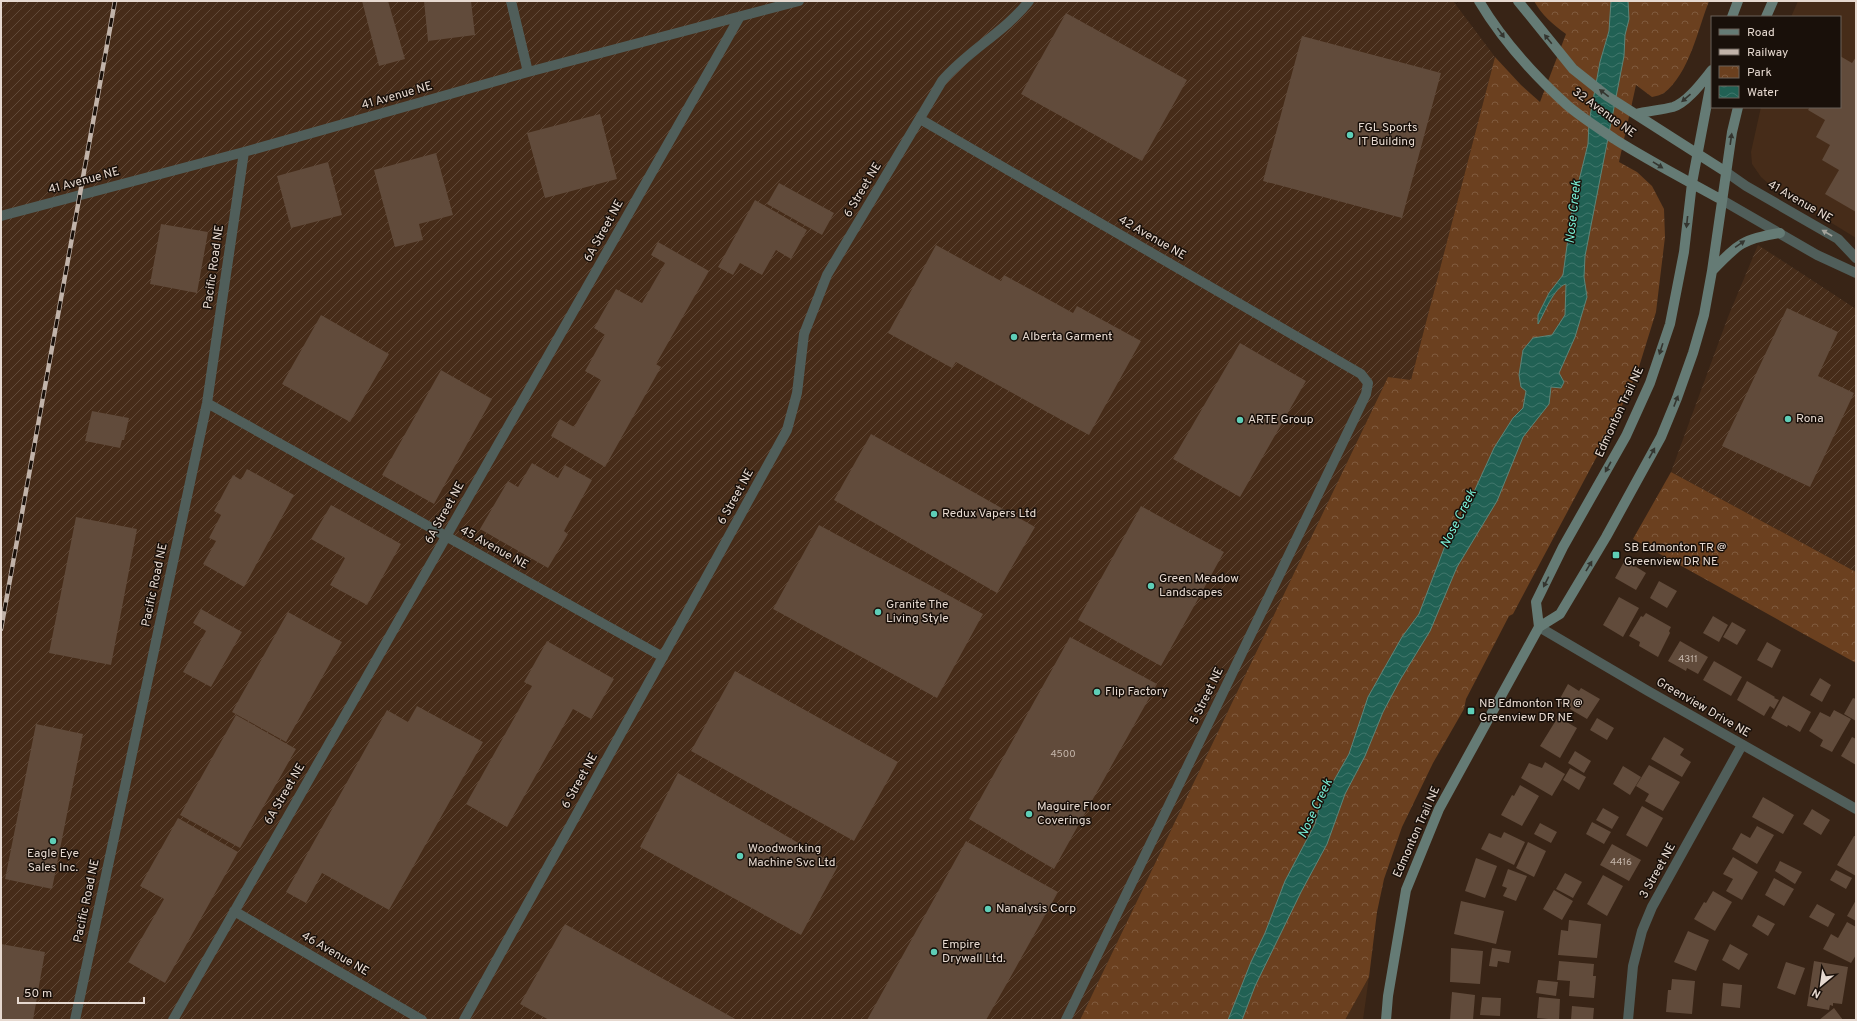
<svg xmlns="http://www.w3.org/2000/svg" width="1857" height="1021" font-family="Overpass,sans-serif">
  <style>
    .built { fill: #462c19 }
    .industrial { fill: url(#industrial-furrows) }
    .park { fill: url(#park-crowns) }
    .water { fill: url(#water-waves); stroke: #5c8579 }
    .building { fill: #614b3b }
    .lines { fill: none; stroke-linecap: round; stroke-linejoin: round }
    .minor { stroke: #505e5a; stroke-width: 10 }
    .tertiary { stroke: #505e5a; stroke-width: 10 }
    .secondary { stroke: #657b75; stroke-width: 10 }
    .rail-casing { stroke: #c1b3a9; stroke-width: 4.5 }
    .rail { stroke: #19100a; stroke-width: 3; stroke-dasharray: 9; stroke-linecap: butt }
    .oneway { fill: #34352f }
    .oneway2 { fill: #a2a29b }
    .poi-dot { fill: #5eceb7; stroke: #19100a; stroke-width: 1.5 }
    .labels { text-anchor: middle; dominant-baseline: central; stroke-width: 3; stroke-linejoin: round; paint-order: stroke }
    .number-label { font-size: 10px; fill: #c5b6ab }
    .street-label { font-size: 12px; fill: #e6d9d0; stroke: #19100a }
    .poi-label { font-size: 12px; fill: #e6d9d0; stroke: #19100a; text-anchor: start }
    .water-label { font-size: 13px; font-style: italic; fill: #78efd6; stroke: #19100a }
  </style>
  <defs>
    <pattern id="industrial-furrows" width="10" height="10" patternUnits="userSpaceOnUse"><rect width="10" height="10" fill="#462c19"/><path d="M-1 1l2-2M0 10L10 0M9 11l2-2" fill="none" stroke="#614a39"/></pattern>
    <pattern id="park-crowns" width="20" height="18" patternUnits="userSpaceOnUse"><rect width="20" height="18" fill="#6b401f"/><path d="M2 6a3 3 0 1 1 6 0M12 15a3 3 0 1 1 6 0" fill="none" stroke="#805b3e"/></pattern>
    <pattern id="water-waves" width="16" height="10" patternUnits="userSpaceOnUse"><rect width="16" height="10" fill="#216154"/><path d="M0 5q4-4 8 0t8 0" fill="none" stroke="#41776c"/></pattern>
  </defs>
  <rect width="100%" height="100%" fill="#382416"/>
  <!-- built -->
  <path class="built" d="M1798 1H1856V238L1770 185 1761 177 1752 164 1751 152 1761 107H1840V17H1791Z
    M1369 977 1363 1020H1345Z"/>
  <!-- industrial -->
  <path class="industrial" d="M1 1H1453L1495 57 1411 380 1388 377 1080 1020H1Z
    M1758 245 1856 309V572L1671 472 1728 317Z"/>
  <!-- park -->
  <path class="park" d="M1534 1H1709C1698 29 1689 74 1664 93 1661 95 1656 96 1652 97L1636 85 1619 162 1637 172 1652 186 1664 209 1665 237 1656 312 1638 370 1612 428 1513 614 1509 616 1466 699 1464 709 1433 763 1402 827 1384 879 1377 912 1369 977 1345 1020H1080L1388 377 1411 380 1495 57 1521 85 1540 102 1566 34C1552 24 1542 15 1534 1Z
    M1671 472 1856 572V663L1633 539Z"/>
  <!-- water -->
  <path class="water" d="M1611 1H1628L1629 19 1625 35 1624 56 1585 256 1584 277 1587 297 1575 337 1559 373 1564 382 1561 388 1551 387 1549 404 1523 437 1497 501 1457 567 1430 631 1400 680 1383 712 1365 756 1345 794 1327 844 1301 892 1255 986 1242 1020H1228L1251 962 1265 933 1285 881 1315 824 1320 805 1349 754 1368 697 1402 637 1419 614 1448 538 1456 528 1473 494 1494 448 1513 418 1523 408 1526 391 1521 387 1519 375 1523 350 1533 338 1552 335 1565 315 1566 284C1554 287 1544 314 1538 324V315L1549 293 1563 275 1572 209 1588 144 1589 122 1600 62 1609 31Z"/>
  <!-- building -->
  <path class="building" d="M362 1H388L405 59 379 66Z
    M424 1H471L475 35 428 41Z
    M1066 13 1187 80 1142 161 1021 94Z
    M1302 36 1441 73 1402 218 1263 181Z
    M1840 56 1852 63 1856 57V212L1825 194 1839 170 1822 160 1830 145 1816 137 1825 120 1808 110 1810 107H1840Z
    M600 114 617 179 545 198 527 133Z
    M436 153 453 215 419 224 423 240 395 247 374 170Z
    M328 162 342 215 291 228 277 176Z
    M779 183 834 213 822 235 767 204Z
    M755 200 807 230 791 259 776 250 762 275 740 263 733 275 718 267Z
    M161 224 208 232 197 293 150 284Z
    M658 242 709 271 656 364 661 367 605 467 551 436 560 419 574 427 601 380 585 371 605 335 594 328 616 289 642 303 665 263 651 255Z
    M936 245 1001 281 1004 275 1073 313 1077 306 1141 341 1089 435 956 362 952 368 888 333Z
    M1787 308 1838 332 1818 376 1854 393 1810 487 1722 446Z
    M321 315 389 354 350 422 282 384Z
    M1240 343 1306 381 1240 497 1173 459Z
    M441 370 492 399 434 504 382 475Z
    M92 411 129 418 124 440H122L120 448 85 441Z
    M871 434 1035 527 997 593 834 500Z
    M532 463 558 478 565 465 592 480 564 531 568 534 548 568 480 529 508 481 518 487Z
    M247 469 294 495 244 587 203 564 216 541 209 538 221 515 214 511 233 475 241 480Z
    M331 505 401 544 367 605 330 585 345 558 311 539Z
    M1141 506 1224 552 1161 666 1078 620Z
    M76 517 137 529 111 665 49 653Z
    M819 525 983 614 937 698 773 609Z
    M1625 560 1646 573 1636 590 1615 578Z
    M1659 581 1677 591 1667 608 1650 598Z
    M1619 597 1639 608 1623 637 1603 625Z
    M201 609 242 632 211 687 183 672 206 631 193 623Z
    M288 612 342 642 286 742 232 712Z
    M1646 613 1671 627 1669 631 1670 633 1658 657 1639 646 1640 642 1629 636 1641 616 1643 617Z
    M1713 616 1728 625 1719 642 1703 633Z
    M1732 622 1746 630 1737 645 1723 637Z
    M1070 637 1157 684 1054 869 969 819Z
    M547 641 614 679 591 719 573 709 507 827 466 804 532 686 524 682Z
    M1680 641 1708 657 1698 674 1687 668 1686 671 1668 661Z
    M1767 642 1781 650 1772 668 1757 660Z
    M1714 661 1742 677 1731 696 1703 680Z
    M735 671 898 762 854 841 691 751Z
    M1820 678 1831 685 1822 702 1810 695Z
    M1747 681 1775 697 1774 698 1779 700 1774 709 1770 706 1764 716 1737 700Z
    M1568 684 1579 691 1581 688 1600 699 1587 719 1558 702Z
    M1783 696 1811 712 1800 732 1788 725 1787 727 1771 718Z
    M1853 698 1856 699V721L1844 714Z
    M417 706 483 742 389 910 322 873 306 903 286 892 387 710 408 722Z
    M1834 710 1851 719 1832 752 1820 746 1823 740 1809 731 1820 712 1830 717Z
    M236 715 296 749 240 848 180 815Z
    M1558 717 1577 728 1560 758 1540 746Z
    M1597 718 1614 728 1607 740 1590 730Z
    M36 724 83 734 52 889 5 879Z
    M1664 737 1684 749 1680 755 1691 762 1682 777 1651 759Z
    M1852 737 1856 739V765L1841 756Z
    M1575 751 1591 761 1584 773 1568 763Z
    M1545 762 1565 774 1552 796 1521 778 1529 763 1542 768Z
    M1649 765 1680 782 1663 811 1645 801 1649 794 1636 786Z
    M1623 766 1641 777 1630 795 1613 784Z
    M1570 768 1586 777 1579 790 1563 780Z
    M678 773 838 866 801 935 640 847Z
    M1520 785 1539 796 1522 826 1501 815 1512 795 1514 796Z
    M1763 797 1794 815 1783 834 1752 817Z
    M1642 806 1663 818 1647 847 1626 835Z
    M1603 808 1619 817 1612 829 1596 820Z
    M1812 809 1830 820 1821 835 1803 824Z
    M178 818 238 852 165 983 128 962 164 899 140 886Z
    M1592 822 1611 832 1604 844 1586 834Z
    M1540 823 1557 832 1551 843 1534 834Z
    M1757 826 1774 835 1757 864 1732 849 1741 833 1750 838Z
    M1504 832 1525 842 1514 865 1481 849 1489 833 1501 838Z
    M1854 836H1856V876L1837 865Z
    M966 841 1058 892 1010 978 986 1020H867Z
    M1528 842 1546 851 1534 877 1516 868Z
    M1612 844 1641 860 1629 881 1600 865Z
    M1733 857 1758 872 1742 900 1726 891 1733 879 1723 874Z
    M1476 858 1497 866 1485 898 1465 891Z
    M1780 861 1802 872 1795 884 1775 871Z
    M1508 869 1527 876 1516 901 1503 896 1507 888 1502 886Z
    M1836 870 1852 878 1846 889 1830 880Z
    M1565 873 1582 882 1573 898 1556 889Z
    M1603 875 1623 886 1607 916 1587 904Z
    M1774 878 1794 889 1784 906 1765 895Z
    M1554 890 1573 901 1562 920 1543 909Z
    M1713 891 1732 902 1715 931 1694 919 1704 902 1706 903Z
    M1856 900V921L1847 916Z
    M1461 901 1504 911 1496 944 1454 934Z
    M1817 904 1835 914 1828 927 1809 917Z
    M1758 915 1775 924 1768 936 1752 926Z
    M1569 920 1601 924 1597 958 1558 955 1561 930 1568 931Z
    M1847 922 1856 927V955L1851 963 1823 949 1831 934 1838 938Z
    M565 924 737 1020H549L520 1004Z
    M1688 931 1709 940 1696 971 1674 962Z
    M1 944 45 952 33 1020H1Z
    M1730 944 1748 954 1739 970 1722 960Z
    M1451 948 1483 951 1480 984 1450 982Z
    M1492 948 1511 951 1509 963 1498 961 1497 967 1489 966Z
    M1559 961 1594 964 1593 976H1596L1594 998 1569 996 1570 981 1557 980Z
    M1814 961 1848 967 1842 1004 1833 1003V1006L1830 1005 1829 1010 1807 1006Z
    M1786 962 1805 968 1795 995 1777 988Z
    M1672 979 1695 981 1692 1014 1666 1012 1668 990H1671Z
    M1538 980 1558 982 1556 996 1536 993Z
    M1723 983 1742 985 1740 1008 1721 1006Z
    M1452 992 1475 995 1473 1020H1450Z
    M1482 997 1501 998 1500 1016 1480 1015Z
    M1539 997 1560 999 1559 1020 1537 1018Z
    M1572 1006 1594 1008 1593 1020H1571Z
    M1834 1008 1843 1020H1819Z"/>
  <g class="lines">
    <!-- minor -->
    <path class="minor" d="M511 1 528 72
      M920 119 1361 374 1368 383 1366 394 1066 1020
      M1 216 244 152 528 72 799 1
      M207 403 663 657
      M234 911 422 1020
      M75 1020 207 403 244 152
      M173 1020 739 18
      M464 1020 787 430 797 393 804 334 827 275 942 81C967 51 1005 32 1029 1
      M1628 1020 1633 966 1642 931 1652 907 1742 745"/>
    <!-- tertiary -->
    <path class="tertiary" d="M1726 172 1746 186 1838 239 1856 258
      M1722 200 1817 255 1856 273
      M1539 627 1648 691 1856 809"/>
    <!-- secondary -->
    <path class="secondary" d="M1479 1C1502 40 1534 75 1567 105 1582 118 1600 129 1616 140 1651 162 1686 180 1722 200
      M1518 1 1573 69 1607 96 1726 172
      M1732 17 1738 1
      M1766 17 1773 1
      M1635 114C1648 111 1661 110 1673 107 1687 103 1703 81 1712 70
      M1712 271C1738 244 1742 239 1780 233
      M1539 627 1536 602 1563 547 1626 436 1650 383 1670 324 1684 252 1692 183 1712 77
      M1386 1020 1388 996 1406 890 1439 809 1539 627 1560 614 1606 537 1661 437 1677 398 1693 353 1704 315 1712 271 1732 132 1738 107"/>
    <!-- rail casing -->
    <g class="rail-casing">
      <path id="rail" d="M1 629 115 1"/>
    </g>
    <!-- rail -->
    <use href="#rail" class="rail"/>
  </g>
  <!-- one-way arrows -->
  <defs><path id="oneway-solid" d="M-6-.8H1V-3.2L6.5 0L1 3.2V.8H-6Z"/></defs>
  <g class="oneway">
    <use href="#oneway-solid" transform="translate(1501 33) rotate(54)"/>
    <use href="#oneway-solid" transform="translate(1548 39) rotate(-129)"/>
    <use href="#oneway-solid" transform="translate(1604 93) rotate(-142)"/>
    <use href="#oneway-solid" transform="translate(1686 98) rotate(139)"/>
    <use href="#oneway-solid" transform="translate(1731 139) rotate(-82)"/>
    <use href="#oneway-solid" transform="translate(1658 165) rotate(32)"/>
    <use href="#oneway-solid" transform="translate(1687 222) rotate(96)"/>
    <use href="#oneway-solid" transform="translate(1740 244) rotate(-35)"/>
    <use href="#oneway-solid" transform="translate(1661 349) rotate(108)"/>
    <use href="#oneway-solid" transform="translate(1676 401) rotate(-69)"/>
    <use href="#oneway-solid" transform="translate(1652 453) rotate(-61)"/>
    <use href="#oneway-solid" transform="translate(1608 467) rotate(119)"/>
    <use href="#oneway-solid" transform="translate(1589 566) rotate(-59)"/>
    <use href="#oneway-solid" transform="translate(1546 582) rotate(117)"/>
  </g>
  <use class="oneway2" href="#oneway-solid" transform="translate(1827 233) rotate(-150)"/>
  <!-- markers -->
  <g class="poi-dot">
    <circle cx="1350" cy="135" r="4"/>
    <circle cx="1014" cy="337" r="4"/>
    <circle cx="1788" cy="419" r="4"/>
    <circle cx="1240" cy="420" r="4"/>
    <circle cx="934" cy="514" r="4"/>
    <rect x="1612" y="551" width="8" height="8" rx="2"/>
    <circle cx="1151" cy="586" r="4"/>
    <circle cx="878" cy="612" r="4"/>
    <circle cx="1097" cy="692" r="4"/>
    <rect x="1467" y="707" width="8" height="8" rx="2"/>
    <circle cx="1029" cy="814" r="4"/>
    <circle cx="53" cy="841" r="4"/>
    <circle cx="740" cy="856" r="4"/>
    <circle cx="988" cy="909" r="4"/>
    <circle cx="934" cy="952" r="4"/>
  </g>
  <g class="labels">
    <!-- number labels -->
    <g class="number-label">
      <text x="1688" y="659">4311</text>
      <text x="1063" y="754">4500</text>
      <text x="1621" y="862">4416</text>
    </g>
    <!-- street labels -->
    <g class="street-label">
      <text transform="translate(397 96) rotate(-16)">41 Avenue NE</text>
      <text transform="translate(1604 113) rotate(36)">32 Avenue NE</text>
      <text transform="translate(84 181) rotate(-15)">41 Avenue NE</text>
      <text transform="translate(863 190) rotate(-59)">6 Street NE</text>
      <text transform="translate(1800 202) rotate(30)">41 Avenue NE</text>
      <text transform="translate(604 231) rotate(-61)">6A Street NE</text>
      <text transform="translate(1152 238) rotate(30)">42 Avenue NE</text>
      <text transform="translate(214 267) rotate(-82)">Pacific Road NE</text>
      <text transform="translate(1620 412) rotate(-65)">Edmonton Trail NE</text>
      <text transform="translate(736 497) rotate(-61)">6 Street NE</text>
      <text transform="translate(445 513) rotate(-61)">6A Street NE</text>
      <text transform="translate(494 548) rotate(29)">45 Avenue NE</text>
      <text transform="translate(155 585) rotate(-78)">Pacific Road NE</text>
      <text transform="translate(1207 696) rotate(-64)">5 Street NE</text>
      <text transform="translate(1703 708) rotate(30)">Greenview Drive NE</text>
      <text transform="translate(580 781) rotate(-61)">6 Street NE</text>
      <text transform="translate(285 794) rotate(-60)">6A Street NE</text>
      <text transform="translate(1417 832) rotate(-66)">Edmonton Trail NE</text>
      <text transform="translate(1658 871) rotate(-61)">3 Street NE</text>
      <text transform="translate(87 901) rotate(-78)">Pacific Road NE</text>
      <text transform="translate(335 954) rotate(30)">46 Avenue NE</text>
    </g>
    <!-- poi labels -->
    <g class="poi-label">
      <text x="1358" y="128">FGL Sports<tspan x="1358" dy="14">IT Building</tspan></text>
      <text x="1022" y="337">Alberta Garment</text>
      <text x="1796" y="419">Rona</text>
      <text x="1248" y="420">ARTE Group</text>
      <text x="942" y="514">Redux Vapers Ltd</text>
      <text x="1624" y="548">SB Edmonton TR @<tspan x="1624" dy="14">Greenview DR NE</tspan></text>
      <text x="1159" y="579">Green Meadow<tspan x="1159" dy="14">Landscapes</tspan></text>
      <text x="886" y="605">Granite The<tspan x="886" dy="14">Living Style</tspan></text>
      <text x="1105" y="692">Flip Factory</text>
      <text x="1479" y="704">NB Edmonton TR @<tspan x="1479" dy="14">Greenview DR NE</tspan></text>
      <text x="1037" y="807">Maguire Floor<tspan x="1037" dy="14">Coverings</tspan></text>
      <text x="748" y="849">Woodworking<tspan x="748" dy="14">Machine Svc Ltd</tspan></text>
      <text x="53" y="854" text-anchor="middle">Eagle Eye<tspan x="53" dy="14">Sales Inc.</tspan></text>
      <text x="996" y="909">Nanalysis Corp</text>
      <text x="942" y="945">Empire<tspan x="942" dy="14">Drywall Ltd.</tspan></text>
    </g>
    <!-- water labels -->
    <g class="water-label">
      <text transform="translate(1574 212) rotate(-84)">Nose Creek</text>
      <text transform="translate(1459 519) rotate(-63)">Nose Creek</text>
      <text transform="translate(1316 809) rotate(-65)">Nose Creek</text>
    </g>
  </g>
  <!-- border -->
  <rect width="1857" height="1021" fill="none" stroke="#e6d9d0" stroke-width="4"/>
  <!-- legend -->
  <rect x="1711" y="16" width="130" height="92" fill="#19100a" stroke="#6b6059"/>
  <rect x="1719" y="29" width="20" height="6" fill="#657b75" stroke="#6b6059"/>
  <text x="1747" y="36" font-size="12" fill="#e6d9d0">Road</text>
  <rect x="1719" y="49" width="20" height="6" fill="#c1b3a9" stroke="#6b6059"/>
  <text x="1747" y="56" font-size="12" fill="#e6d9d0">Railway</text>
  <rect x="1719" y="66" width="20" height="12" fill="url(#park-crowns)" stroke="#6b6059"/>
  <text x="1747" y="76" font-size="12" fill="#e6d9d0">Park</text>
  <rect x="1719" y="86" width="20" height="12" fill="url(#water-waves)" stroke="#6b6059"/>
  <text x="1747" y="96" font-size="12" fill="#e6d9d0">Water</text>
  <!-- north arrow -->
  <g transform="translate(1821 985) rotate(209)" stroke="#19100a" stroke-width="3" paint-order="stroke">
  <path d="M0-3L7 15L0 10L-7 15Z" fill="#e6d9d0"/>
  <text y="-6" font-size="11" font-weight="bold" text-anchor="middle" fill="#e6d9d0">N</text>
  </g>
  <!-- scale -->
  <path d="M18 997v6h126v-6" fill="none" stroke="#e6d9d0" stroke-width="2"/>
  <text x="24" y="997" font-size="12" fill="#e6d9d0" stroke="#19100a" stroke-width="3" paint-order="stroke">50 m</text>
</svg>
